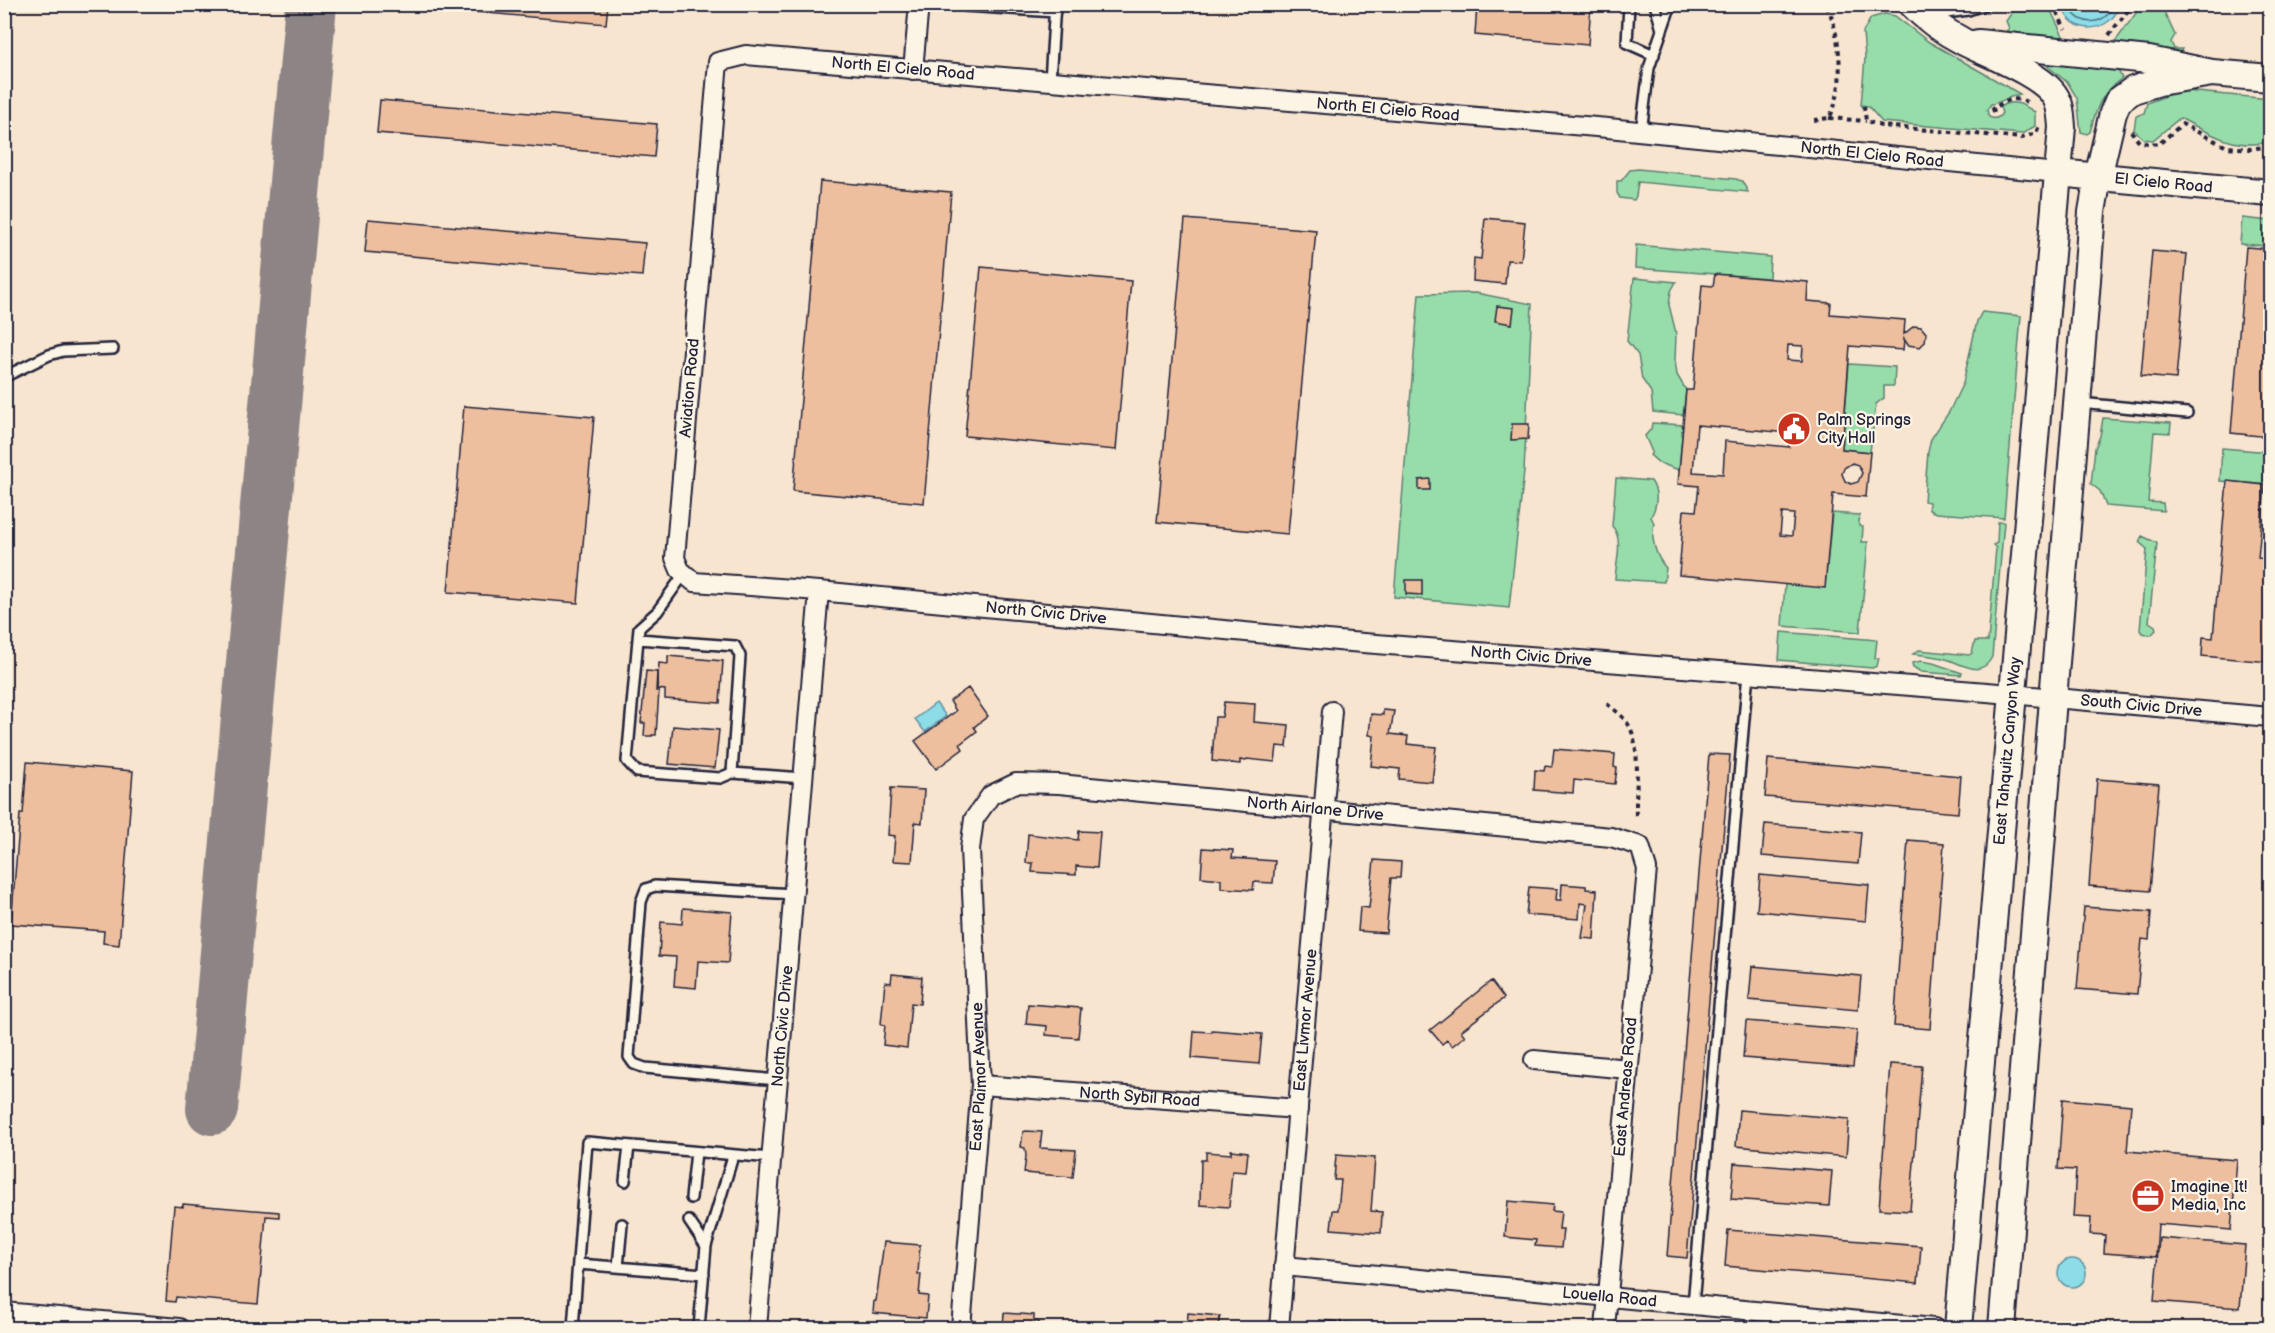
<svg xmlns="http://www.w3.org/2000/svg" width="2275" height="1333" font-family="'Balsamiq Sans',sans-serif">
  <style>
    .green { fill: #97ddaa; stroke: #5c8072; stroke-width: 1.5 }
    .water { fill: #8cdde8; stroke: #6292a3; stroke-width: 1.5 }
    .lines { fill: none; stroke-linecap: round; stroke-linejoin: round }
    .shore { stroke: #4c6d80; stroke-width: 1.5 }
    .taxiway { stroke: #8d8486; stroke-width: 52 }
    .building { fill: #eebf9e; stroke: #22223b; stroke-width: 1.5; fill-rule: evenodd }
    .lane-casing { stroke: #22223b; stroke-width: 14 }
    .street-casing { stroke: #22223b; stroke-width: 22 }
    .secondary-casing { stroke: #22223b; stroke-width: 30 }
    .path { stroke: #22223b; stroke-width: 4; stroke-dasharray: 4.5 4.5; stroke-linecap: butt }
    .lane { stroke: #fcf5e5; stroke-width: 9 }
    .street { stroke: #fcf5e5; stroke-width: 18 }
    .secondary { stroke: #fcf5e5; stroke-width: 26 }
    .labels { text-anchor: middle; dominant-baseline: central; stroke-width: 4.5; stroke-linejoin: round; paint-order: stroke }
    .street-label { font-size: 16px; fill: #22223b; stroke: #fcf5e5 }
    .poi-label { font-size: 16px; fill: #22223b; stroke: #fcf5e5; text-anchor: start }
  </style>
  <rect width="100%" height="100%" fill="#f8e5d0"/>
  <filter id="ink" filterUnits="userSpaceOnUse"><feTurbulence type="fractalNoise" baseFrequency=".0167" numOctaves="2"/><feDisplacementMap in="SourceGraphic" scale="12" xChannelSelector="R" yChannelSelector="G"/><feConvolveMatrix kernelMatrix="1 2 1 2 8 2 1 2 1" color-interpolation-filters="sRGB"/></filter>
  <g filter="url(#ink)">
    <!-- green -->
    <path class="green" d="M2017 5H2048L2064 38 2063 45 1989 31 1990 29 2005 33 2009 28 2006 21Z
      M2142 5H2161L2175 35 2171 42 2174 49H2182L2179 54 2117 49 2114 43Z
      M1885 14 1895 16 1929 42 2020 94C2011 96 1994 105 1991 104L1987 110 1989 117C1995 120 1999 118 2002 113L2000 107C2013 98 2024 105 2035 112V126L2022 134 1882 122 1868 106 1861 105 1865 58 1863 32 1871 18Z
      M2040 60 2115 65 2122 78C2100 95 2097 106 2090 132L2087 134 2081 132 2077 98 2068 83Z
      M2186 91 2270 99V142C2235 150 2210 134 2180 118L2153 140 2144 139 2134 130 2136 116 2144 113 2147 103 2173 93Z
      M1638 169 1736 179 1742 181 1748 192 1638 182 1636 196 1634 200 1620 198 1617 193V181H1621L1630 170Z
      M2242 218 2270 221V246L2240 244Z
      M1636 245 1770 257 1769 278 1635 268Z
      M1634 278 1676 282 1671 291 1669 305 1676 333 1675 361 1677 375 1686 390 1683 415 1653 412 1651 392 1642 379 1638 355 1627 341Z
      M1476 293 1532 304 1524 472 1509 608 1394 597 1419 294Z
      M1982 312 2021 316 2004 518 1936 513 1929 510V502L1924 501 1928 452 1931 439 1949 412 1963 383 1977 321Z
      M1849 364 1895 367 1894 386H1884V398L1876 404 1870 452 1842 449Z
      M2103 418 2171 423 2170 433 2154 432 2148 502 2163 503 2164 511 2106 506 2100 491 2091 484 2095 448 2100 436Z
      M1652 423 1683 425 1679 470 1659 463 1650 455 1652 452 1645 436 1651 429Z
      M2222 448 2270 452V485L2220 481Z
      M1616 478 1651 481C1659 492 1657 506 1651 517L1654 523C1650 538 1656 557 1666 568L1664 582 1615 579C1616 562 1624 539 1612 526Z
      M1832 513 1859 515V526L1863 527 1862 542H1868L1860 632 1782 626 1785 584 1825 587Z
      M1998 522H2004L1992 657C1981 679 1963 664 1946 659 1935 656 1924 655 1913 654L1919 650 1969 655 1972 653 1975 641H1988L1996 548 1993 545 1997 543Z
      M2142 536 2157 543 2149 622 2155 626 2156 630 2151 635 2142 633 2140 630 2147 549 2139 542Z
      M1781 632 1877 640 1875 658H1879L1877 666 1872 668 1779 660Z
      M1921 661 1933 663 1962 673 1961 675 1921 672 1913 667 1912 663Z"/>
    <!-- water -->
    <path class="water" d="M2062 5V4L2120 5C2110 34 2071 37 2062 5Z
      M936 703 946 716 925 732 915 719Z
      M2058 1273a14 14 0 1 1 28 0a14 14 0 1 1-28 0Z"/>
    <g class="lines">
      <!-- shore -->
      <path class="shore" d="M2069 4C2076 28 2106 27 2114 4"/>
      <!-- taxiway -->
      <path class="taxiway" d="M212 1109 311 4"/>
    </g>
    <!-- building -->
    <path class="building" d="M388 4H608L606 24Z
      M1477 4H1591L1588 45 1475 35Z
      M380 100 657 124 654 157 377 133Z
      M820 181 951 192 924 503 793 491Z
      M1485 218 1525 222 1521 261 1507 260 1505 284 1473 281 1474 258 1481 259Z
      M368 219 645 243 642 276 365 252Z
      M1185 219 1316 230 1288 534 1157 522Z
      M2246 247 2270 249V437L2231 433Z
      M2152 251 2187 254 2176 379 2141 376Z
      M981 267 1131 281 1116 450 965 436Z
      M1715 274 1808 282 1807 301 1831 303 1830 314 1905 320 1904 334 1914 326 1921 327 1926 333 1925 342 1920 347 1908 345 1904 339 1903 350 1850 346 1842 449 1870 452 1866 497 1833 494 1825 588 1679 575 1684 510 1696 511 1699 486 1678 484 1686 390H1693L1702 285 1713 286ZM1788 345 1803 346 1802 361 1787 360ZM1697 425 1790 433 1789 447 1725 441 1723 474 1693 472ZM1852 463 1858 465 1862 473 1858 482 1851 484 1845 481 1842 474 1844 468ZM1782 513 1794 514 1792 536 1780 535Z
      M1497 306 1514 308 1512 324 1495 321Z
      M464 406 594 417 578 603 448 592Z
      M1512 424H1529L1528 439 1511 440Z
      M1430 479V490H1419V480Z
      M2227 481 2265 485 2258 558 2270 559V662L2202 656 2203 637 2213 638Z
      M1406 580H1422V595L1406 594Z
      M668 656 723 661 720 703 665 699V690L657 689 659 663 668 664Z
      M646 671 657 672 656 691H659L656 735H652V736H644L645 723H641Z
      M968 688 988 716 974 727 977 731 960 744 963 749 936 769 915 741 956 711 950 701Z
      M1224 702 1255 704 1254 722 1289 725 1287 747 1277 746 1275 762 1247 759 1246 761 1240 760V764L1212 761 1215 717H1222Z
      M1383 710 1394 711 1390 734 1408 736 1407 744 1436 747 1432 782 1399 779 1400 769 1371 766 1374 736 1369 735 1371 714 1383 715Z
      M673 726 719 730 715 768 669 764Z
      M1554 749 1615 754 1614 767 1617 768 1615 784 1574 780 1573 793 1534 790 1535 770 1544 771 1545 766 1552 767Z
      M1709 754 1730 755 1687 1258 1667 1256Z
      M1768 759 1961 776 1958 813 1765 797Z
      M27 762 133 771 119 945 103 943 104 931 11 924 20 814H23Z
      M2097 779 2159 784 2150 891 2089 886Z
      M891 788 924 790 922 823 915 822 912 862 893 861 895 836 888 835Z
      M1765 824 1861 832 1858 864 1762 856Z
      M1079 831 1100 832 1097 868 1076 866V875L1032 872 1033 863H1026L1028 834 1078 840Z
      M1908 840 1944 843 1930 1029 1894 1026Z
      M1203 848 1233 850 1232 858 1275 861 1273 883 1254 882 1253 890 1221 888V879L1201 877Z
      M1374 860 1401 862 1400 878H1391L1386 933 1358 931 1360 907 1369 908Z
      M1760 875 1869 885 1866 921 1757 911Z
      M1562 884 1586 886V889L1597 890 1594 939 1582 938 1587 904 1580 903 1579 919 1526 915 1529 887 1557 889 1556 900H1561Z
      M2084 907 2151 912 2149 940 2142 939 2137 994 2077 989Z
      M683 908 732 912 728 963 698 961 696 988 674 986 676 957 659 956 661 922 682 924Z
      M1752 966 1861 976 1858 1010 1749 1000Z
      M892 974 922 977 920 1004 911 1003 907 1048 883 1045 885 1025 881 1024 885 982 891 983Z
      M1491 981 1504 998 1461 1031 1465 1036 1452 1046 1447 1040 1442 1044 1430 1030Z
      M1028 1004 1081 1008 1078 1038 1046 1035 1047 1026 1026 1024Z
      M1746 1021 1857 1030 1853 1067 1743 1058Z
      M1212 1030 1262 1034 1259 1064 1192 1058 1194 1031 1212 1032Z
      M1890 1064 1922 1066 1910 1211 1879 1209Z
      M2063 1099 2131 1105 2127 1151 2237 1160 2231 1230 2158 1224 2156 1257 2104 1253 2105 1235 2090 1234 2091 1218 2073 1217 2076 1170 2058 1169Z
      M1739 1110 1849 1119 1846 1157 1736 1146Z
      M1026 1131 1042 1132 1040 1148 1076 1150 1073 1177 1024 1173 1026 1156 1025 1148 1021 1147 1023 1132Z
      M1231 1150 1248 1152 1246 1172 1232 1171 1229 1207 1200 1205 1201 1160H1206V1152L1231 1154Z
      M1336 1155 1375 1158 1371 1211 1382 1212 1381 1233 1331 1229 1333 1210H1338L1341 1180H1334Z
      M1734 1163 1832 1171 1829 1206 1731 1199Z
      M1508 1201 1553 1205 1552 1211 1561 1212 1559 1229H1563L1561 1248 1535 1246 1536 1240 1505 1237Z
      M183 1204 279 1212V1217L266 1216 258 1304 176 1297 175 1302 166 1301 174 1206 183 1207Z
      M1728 1230 1921 1246 1918 1283 1725 1266Z
      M2159 1238 2245 1245 2240 1308 2154 1301Z
      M884 1242 920 1245 918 1274H921L919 1295 928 1296 926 1318 873 1313 874 1301H876Z
      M1004 1313 1034 1315V1321L1039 1322V1328H1003Z
      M1188 1313 1220 1316 1219 1328H1187Z
      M1319 1320 1353 1323V1328H1319Z"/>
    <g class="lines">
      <!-- lane casing -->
      <g class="lane-casing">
        <path id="lane" d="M966 4 965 6 1055 12
          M1629 4 1627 43 1654 55
          M1655 4 1662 30
          M1932 15 1968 10 1986 4
          M1050 81 1055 4
          M1641 132 1649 68 1671 4
          M4 377 49 355 63 351 113 349
          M2079 403 2187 413
          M684 574 657 612 639 628 627 761 637 772 720 778 732 773 804 778
          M638 639 735 646 740 656 732 773
          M778 1080 645 1068 634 1064 629 1057 641 902 646 889 655 886 794 894
          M625 1181 629 1146
          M691 1198 696 1152
          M689 1221 706 1246
          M578 1264 704 1274
          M618 1267 622 1224
          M1693 1305 1748 673
          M573 1328 587 1142 772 1158
          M699 1328 706 1246 733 1156"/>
      </g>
      <!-- street casing -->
      <g class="street-casing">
        <g id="street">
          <path d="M913 70 919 4"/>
          <path id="s1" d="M2058 173 1608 128 792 59 746 55 718 62 675 558 680 570 694 582 819 591 1338 641 1987 692 2270 717"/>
          <path d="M1534 1060 1628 1069"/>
          <path id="s2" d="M981 1085 1298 1109"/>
          <path id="s3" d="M1284 1266 1934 1328"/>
          <path d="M4 1312 179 1328"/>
          <path id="s4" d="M757 1328 819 591"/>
          <path id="s5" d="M961 1328 981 1085 970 849 974 819 991 795 1016 783 1059 784 1611 837 1640 846 1647 869 1605 1328"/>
          <path id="s6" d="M1279 1328 1332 711"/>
        </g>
      </g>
      <!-- secondary casing -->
      <g class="secondary-casing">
        <g id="secondary">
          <path d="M1912 4C1927 20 1945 32 1964 42 1987 54 2042 74 2055 96 2061 105 2061 116 2062 127L1958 1328"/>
          <path d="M1978 43 2149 60 2212 73 2270 78"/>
          <path id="s7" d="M2058 173 2270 193"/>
          <path d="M2002 1328 2086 293 2092 212 2098 177 2113 113 2118 101 2133 90 2159 82 2212 73"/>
        </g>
      </g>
      <!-- path -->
      <path class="path" d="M2053 4 2065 29
        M2109 35 2133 4
        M1864 106 1866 121 1881 126 2022 138 2036 133 2039 126
        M1994 112 1993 108C2007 101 2013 95 2029 103
        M1829 118 1866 121
        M1814 120 1829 118C1846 90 1841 33 1826 4
        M2131 131 2139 142 2159 144 2182 124 2227 147 2250 149 2270 146
        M1607 704C1614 710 1623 716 1628 724 1642 745 1635 791 1636 817"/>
      <!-- lane -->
      <use href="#lane" class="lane"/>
      <!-- street -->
      <use href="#street" class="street"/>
      <!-- secondary -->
      <use href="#secondary" class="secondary"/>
    </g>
  </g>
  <!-- icons -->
  <defs>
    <g id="civic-disc" transform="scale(1.725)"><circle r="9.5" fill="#c8321e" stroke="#fcf5e5"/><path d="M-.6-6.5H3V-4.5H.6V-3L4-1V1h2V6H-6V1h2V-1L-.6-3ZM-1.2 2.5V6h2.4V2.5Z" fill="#fff"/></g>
    <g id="office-disc" transform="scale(1.725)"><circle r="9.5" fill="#c8321e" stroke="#fcf5e5"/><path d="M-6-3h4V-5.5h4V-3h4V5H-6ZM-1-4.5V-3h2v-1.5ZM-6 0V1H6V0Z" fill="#fff"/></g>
  </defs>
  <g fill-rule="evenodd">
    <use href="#civic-disc" x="1794" y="429"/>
    <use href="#office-disc" x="2148" y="1196"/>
  </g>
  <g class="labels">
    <!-- street labels -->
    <g class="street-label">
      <text transform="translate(903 69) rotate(5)">North El Cielo Road</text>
      <text transform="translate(1388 110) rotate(5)">North El Cielo Road</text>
      <text transform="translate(1872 155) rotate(6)">North El Cielo Road</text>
      <text stroke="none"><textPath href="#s7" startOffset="106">El Cielo Road</textPath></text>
      <text transform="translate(690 388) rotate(-85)">Aviation Road</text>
      <text stroke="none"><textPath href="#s1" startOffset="2229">North Civic Drive</textPath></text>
      <text stroke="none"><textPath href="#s1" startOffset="2716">North Civic Drive</textPath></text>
      <text stroke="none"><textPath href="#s1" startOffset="3328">South Civic Drive</textPath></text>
      <text transform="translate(2008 751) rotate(-85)">East Tahquitz Canyon Way</text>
      <text stroke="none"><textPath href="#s5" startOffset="868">North Airlane Drive</textPath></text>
      <text stroke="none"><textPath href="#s6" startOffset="309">East Livmor Avenue</textPath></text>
      <text stroke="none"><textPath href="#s4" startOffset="303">North Civic Drive</textPath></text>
      <text stroke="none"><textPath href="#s5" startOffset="252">East Plaimor Avenue</textPath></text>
      <text transform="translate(1626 1087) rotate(-85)">East Andreas Road</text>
      <text stroke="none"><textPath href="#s2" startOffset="159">North Sybil Road</textPath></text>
      <text stroke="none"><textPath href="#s3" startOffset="327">Louella Road</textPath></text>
    </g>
    <!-- poi labels -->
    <g class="poi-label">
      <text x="1817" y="420">Palm Springs<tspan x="1817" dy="18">City Hall</tspan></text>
      <text x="2171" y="1187">Imagine It!<tspan x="2171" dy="18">Media, Inc</tspan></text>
    </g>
  </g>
  <!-- margin -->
  <rect width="2275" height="1333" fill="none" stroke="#fcf5e5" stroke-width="24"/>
  <rect x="12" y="12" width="2251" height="1309" fill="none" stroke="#22223b" stroke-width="2" filter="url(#ink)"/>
</svg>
